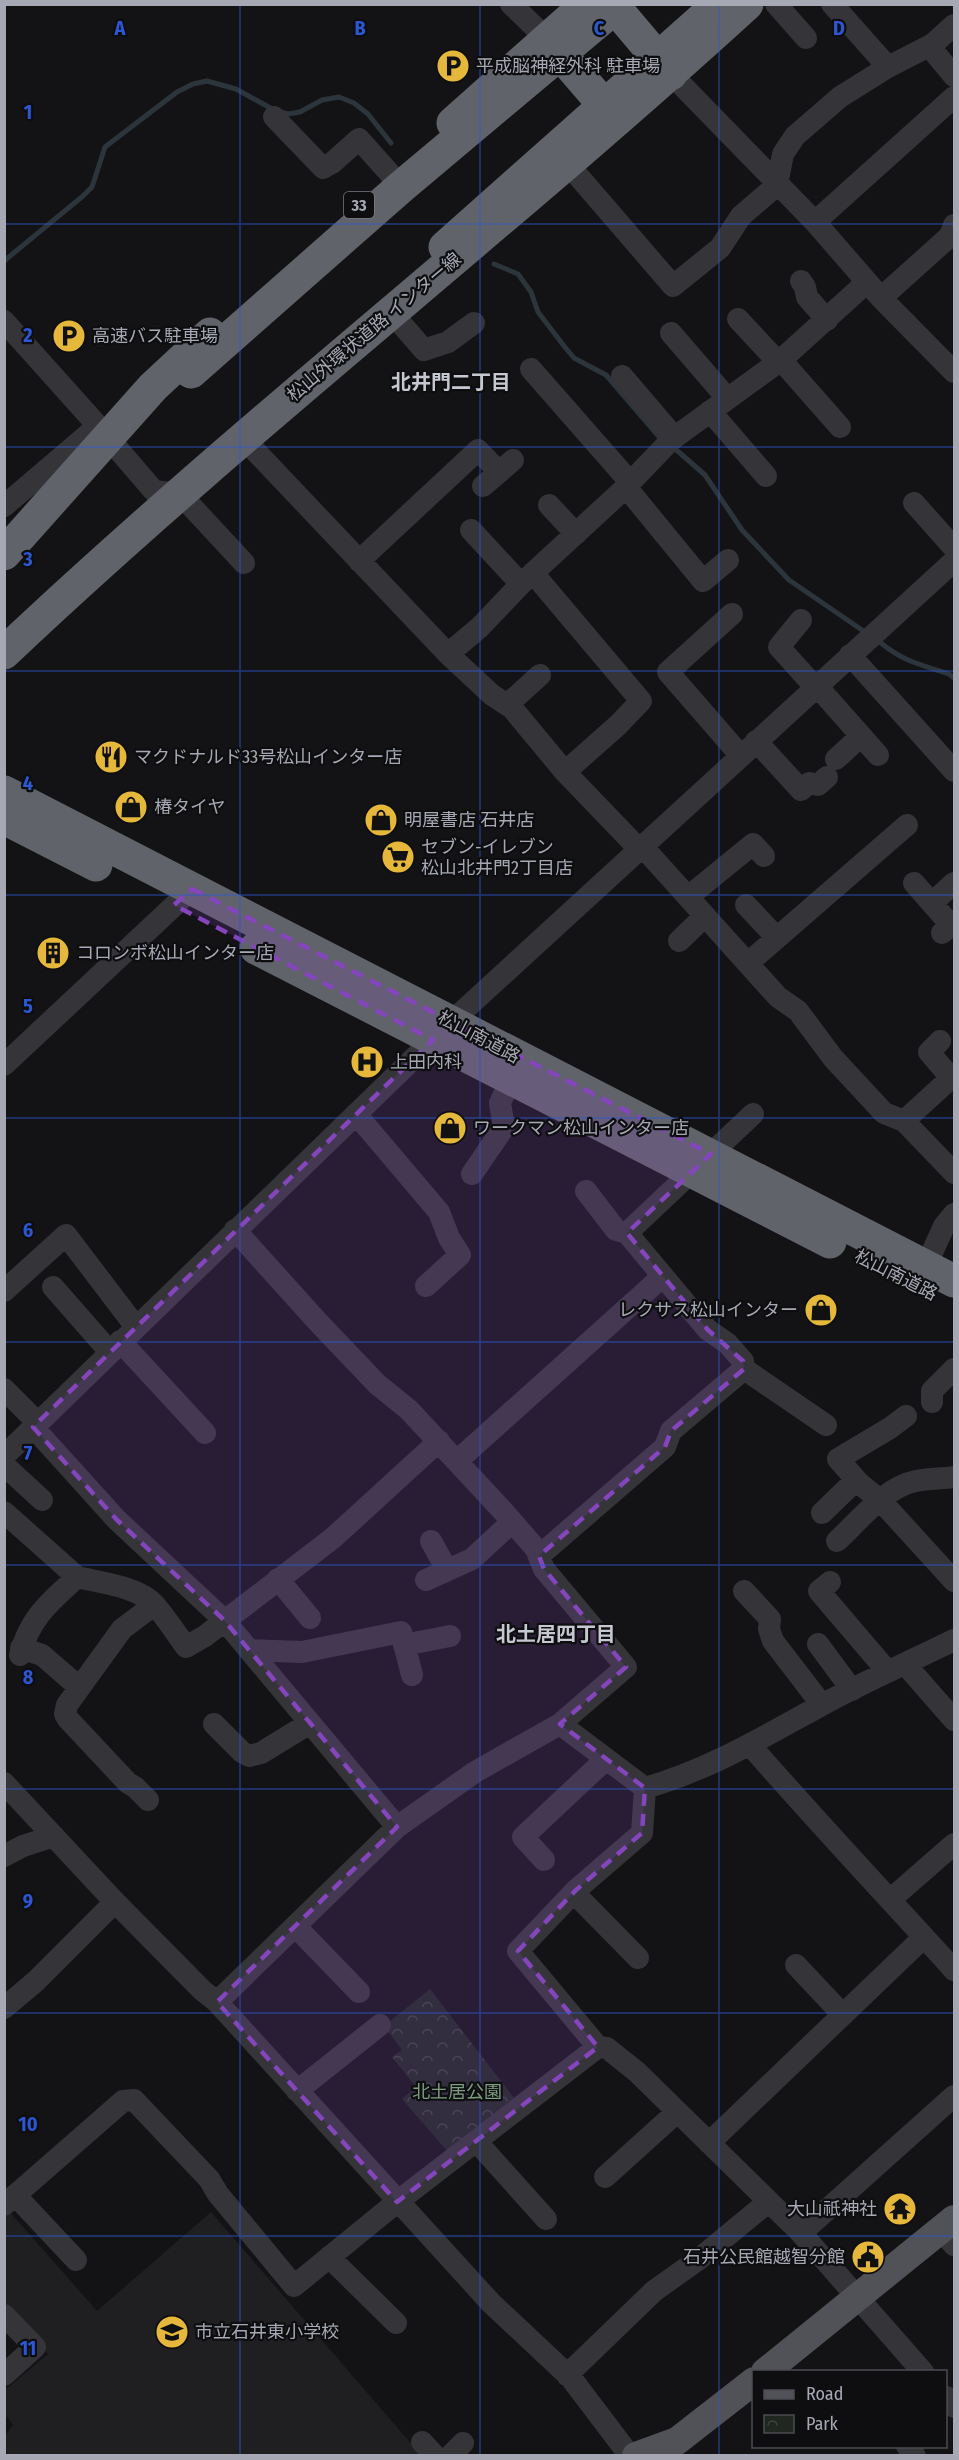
<svg xmlns="http://www.w3.org/2000/svg" width="959" height="2460" font-family="'Fira Sans Condensed','Noto Sans JP',sans-serif">
  <style>
    .built { fill: #1f1f22 }
    .park { fill: url(#park-crowns) }
    .lines { fill: none; stroke-linecap: round; stroke-linejoin: round }
    .stream { stroke: #2d353c; stroke-width: 5 }
    .minor { stroke: #353539; stroke-width: 22 }
    .major { stroke: #515258; stroke-width: 28 }
    .highway { stroke: #61636a; stroke-width: 33 }
    .highway-bridge { stroke: #61636a; stroke-width: 33 }
    .marked { fill: #8445bd; fill-opacity: 0.2; stroke: #8445bd; stroke-width: 4.5; stroke-dasharray: 12 8; stroke-linejoin: round }
    .grid { fill: none; stroke: #2b57d4; stroke-width: 1.5; stroke-opacity: 0.55 }
    .labels { text-anchor: middle; dominant-baseline: central; stroke-width: 4.5; stroke-linejoin: round; paint-order: stroke }
    .shield { fill: #0e0e10; stroke: #787a83; stroke-width: 1.5 }
    .shield-label { font-size: 16px; font-weight: bold; fill: #a6a9b4 }
    .poi-label { font-size: 18px; fill: #a6a9b4; stroke: #0e0e10; text-anchor: start }
    .street-label { font-size: 18px; fill: #a6a9b4; stroke: #0e0e10 }
    .park-label { font-size: 18px; fill: #7e9e82; stroke: #0e0e10 }
    .neighbourhood-label { font-size: 20px; font-weight: bold; fill: #c6c8d1; stroke: #0e0e10 }
    .grid-label { font-size: 20px; text-anchor: middle; font-weight: bold; fill: #2b57d4; stroke: #0e0e10; stroke-width: 4.5; stroke-linejoin: round; paint-order: stroke }
  </style>
  <defs>
    <pattern id="park-crowns" width="20" height="18" patternUnits="userSpaceOnUse" patternTransform="scale(1.5)"><rect width="20" height="18" fill="#202721"/><path d="M2 6a3 3 0 1 1 6 0M12 15a3 3 0 1 1 6 0" fill="none" stroke="#3d443f"/></pattern>
  </defs>
  <rect width="100%" height="100%" fill="#131315"/>
  <!-- built -->
  <path class="built" d="M9 2211 97 2311 211 2212 421 2455H8L5 2451V2436L13 2425 5 2414V2390L48 2354 5 2306V2215Z"/>
  <!-- park -->
  <path class="park" d="M430 1989 514 2098 448 2152 402 2099 416 2087 392 2057 402 2050 384 2026Z"/>
  <g class="lines">
    <!-- stream -->
    <path class="stream" d="M4 261 83 196 92 187 105 147 177 92 193 84 207 81 236 89 274 110 288 114 300 112 322 100 339 97 354 103 368 114 391 143
      M494 264 518 274 531 292 538 312 564 346 574 358 606 375 661 439
      M673 447 705 475 742 530 789 580 862 630
      M881 643C904 662 922 665 949 674L954 678"/>
    <!-- minor -->
    <path class="minor" d="M511 4 548 40
      M776 4 806 38
      M832 4 888 67
      M929 46 954 76
      M671 74 815 222 881 298 954 372
      M274 117 323 168 332 163 359 139 392 176
      M567 163 673 286 720 248 741 216 777 185 783 154 795 136 840 97 888 67 933 44 954 25
      M815 222 954 97
      M801 281 805 287 807 297 827 320
      M881 298 950 236 954 225
      M391 312 424 350 448 342 474 323
      M738 319 778 362
      M4 321 98 426
      M671 333 727 398
      M781 360 840 427
      M531 369 630 482
      M622 376 674 437
      M710 411 766 476
      M243 438 448 654 492 695 512 708 565 772 639 849
      M483 486 513 460
      M626 487 703 581 728 560
      M914 503 954 548
      M549 505 576 534
      M4 506 98 426 154 491 180 494 244 563
      M471 530 521 584
      M359 561 478 450 499 472
      M533 573 641 701 618 725 565 772
      M732 614 668 672 741 756
      M801 620 779 647 815 687
      M448 654 480 627 521 584 623 490 671 440 781 360 867 282
      M850 655 954 771
      M817 686 878 755
      M508 704 540 675
      M756 741 801 790 809 783 818 785 827 777
      M836 759 861 736
      M642 846 778 997 798 1011 833 1058 884 1113 904 1121 954 1173
      M914 883 951 925 942 933
      M688 897 753 844 764 856
      M932 903 954 883
      M746 905 777 938
      M679 941 705 916
      M748 963 907 825
      M4 1065 192 889
      M356 1114 439 1212 449 1238 460 1255 426 1286
      M904 1121 951 1078 929 1052 940 1041
      M472 1174 504 1127 500 1103 511 1079
      M586 1191 616 1230 627 1233 708 1330 727 1343 743 1361 744 1369
      M627 1233 753 1114
      M926 1266 944 1226 954 1214
      M53 1287 110 1352
      M4 1291 66 1235 136 1327
      M120 1341 205 1433
      M4 1389 37 1422
      M932 1402V1391L954 1369
      M906 1416 890 1428 838 1459 859 1483 881 1501 954 1581
      M33 1427 117 1520 224 1620 397 1827
      M4 1456 451 1022 954 561
      M457 1461 663 1276
      M4 1465 42 1500
      M4 1512 77 1577C50 1602 30 1617 20 1655
      M822 1513 856 1480
      M431 1541 447 1570
      M837 1541C860 1520 885 1487 916 1481 929 1478 942 1479 954 1477
      M539 1556 665 1447 671 1431 744 1369 826 1425
      M77 1577C102 1583 137 1586 155 1605 166 1618 176 1633 186 1647L205 1636 333 1538 439 1441
      M278 1579 310 1618
      M426 1580 472 1559 512 1522
      M830 1582 819 1591 888 1672
      M744 1591 770 1619 769 1629 773 1641 822 1705
      M818 1644 852 1690
      M404 1645 450 1636
      M21 1648 42 1655 79 1687
      M250 1650 302 1652 401 1632 412 1675
      M905 1664 954 1720
      M214 1724 242 1752 249 1756 261 1753 310 1723
      M560 1724 645 1788C712 1769 770 1733 831 1700 871 1679 913 1660 954 1640
      M751 1746C817 1822 886 1895 954 1970
      M4 1783 115 1902 202 1990 217 2002 491 2303 571 2378 630 2456
      M148 1800 135 1787 128 1783 68 1719 65 1714 67 1705 122 1629 154 1605
      M4 1856 23 1846 54 1836
      M544 1860 523 1837 606 1759
      M576 1890 579 1898 638 1958
      M891 1899 954 1844
      M296 1927 359 1992
      M796 1965 843 2015
      M217 2002 397 1827 475 1772 560 1724 626 1667 544 1569 536 1549 502 1510 409 1410 377 1384 317 1321 235 1230
      M4 2008 36 1981 115 1902
      M598 2047 518 1951 576 1890 642 1833 645 1788
      M297 2091 380 2025
      M476 2141 546 2219
      M709 2143 924 1937
      M605 2177 677 2112
      M15 2195 76 2260
      M4 2205 123 2101 134 2100 209 2179 218 2194 294 2286 397 2202 598 2047 607 2048 637 2072 801 2233
      M941 2230 954 2245
      M329 2257 396 2323
      M4 2315 35 2347 4 2375
      M923 2372 801 2233 954 2096
      M567 2375 654 2291 699 2259 768 2202
      M946 2397 954 2407
      M422 2442 435 2456
      M907 2446 915 2456
      M450 2456 463 2443"/>
    <!-- major -->
    <path class="major" d="M765 2372 954 2219
      M636 2456 677 2441 754 2381"/>
    <!-- highway -->
    <path class="highway" d="M612 4 671 74
      M548 40 617 120
      M453 123 587 4
      M4 554 153 387 210 334
      M4 653C243 427 504 226 747 4
      M4 792 954 1281
      M4 818 96 865
      M256 948 830 1242"/>
    <!-- highway-bridge -->
    <path class="highway-bridge" d="M445 247 719 4
      M191 372 401 187 619 4"/>
  </g>
  <!-- marked area -->
  <path class="marked" d="M192 889 711 1154 627 1233 708 1330 743 1361 744 1369 671 1431 665 1447 539 1556 544 1569 626 1667 560 1724 645 1788 642 1833 576 1890 518 1951 598 2047 397 2202 217 2002 397 1827 224 1620 117 1520 33 1427 433 1040 174 905Z"/>
  <!-- grid -->
  <path class="grid" d="M240 4V2456M480 4V2456M719 4V2456M4 224H954M4 447H954M4 671H954M4 895H954M4 1118H954M4 1342H954M4 1565H954M4 1789H954M4 2013H954M4 2236H954"/>
  <!-- icons -->
  <defs>
    <g id="parking-disc" transform="scale(1.725)"><circle r="9.5" fill="#e5b83b" stroke="#0e0e10"/><path d="M-3.5-5.5H1a3.5 3.5 0 0 1 0 7H-1V5.5H-3.5ZM-1-3.4V-.6H.8a1.4 1.4 0 0 0 0-2.8Z" fill="#111"/></g>
    <g id="restaurant-disc" transform="scale(1.725)"><circle r="9.5" fill="#e5b83b" stroke="#0e0e10"/><path d="M-5-6h1v4h1v-4h1v4h1v-4h1v5L-1.5 .5V6h-2V.5L-5-1ZM5-6V6H3V1.5H1.5Q1.5-4 5-6Z" fill="#111"/></g>
    <g id="shop-disc" transform="scale(1.725)"><circle r="9.5" fill="#e5b83b" stroke="#0e0e10"/><path d="M-5-2.5h2.3a2.7 3.5 0 0 1 5.4 0H5L5.5 6h-11ZM-1.5-2.5h3a1.5 2.3 0 0 0-3 0Z" fill="#111"/></g>
    <g id="supermarket-disc" transform="scale(1.725)"><circle r="9.5" fill="#e5b83b" stroke="#0e0e10"/><path d="M-6-5.5h2.5l.6 2H6L4.5 2H-2.5L-4.4-4H-6ZM-1.5 3.2a1.3 1.3 0 1 0 .1 0ZM3 3.2a1.3 1.3 0 1 0 .1 0Z" fill="#111"/></g>
    <g id="building-disc" transform="scale(1.725)"><circle r="9.5" fill="#e5b83b" stroke="#0e0e10"/><path d="M-4-6H4V6H1V3H-1V6H-4ZM-2.5-4.3h1.7v1.8h-1.7ZM.8-4.3h1.7v1.8H.8ZM-2.5-1h1.7V.8h-1.7ZM.8-1h1.7V.8H.8Z" fill="#111"/></g>
    <g id="hospital-disc" transform="scale(1.725)"><circle r="9.5" fill="#e5b83b" stroke="#0e0e10"/><path d="M-5-5h3v3.5h4V-5h3V5h-3V1.5h-4V5h-3Z" fill="#111"/></g>
    <g id="temple-disc" transform="scale(1.725)"><circle r="9.5" fill="#e5b83b" stroke="#0e0e10"/><path d="M0-6L5-2H3V0L6.5 2.5H4V6H1.5V3h-3V6H-4V2.5H-6.5L-3 0V-2H-5Z" fill="#111"/></g>
    <g id="civic-disc" transform="scale(1.725)"><circle r="9.5" fill="#e5b83b" stroke="#0e0e10"/><path d="M-.6-6.5H3V-4.5H.6V-3L4-1V1h2V6H-6V1h2V-1L-.6-3ZM-1.2 2.5V6h2.4V2.5Z" fill="#111"/></g>
    <g id="school-disc" transform="scale(1.725)"><circle r="9.5" fill="#e5b83b" stroke="#0e0e10"/><path d="M0-5L7-2L0 1L-7-2ZM-4 1L0 2.5L4 1V4Q0 6-4 4Z" fill="#111"/></g>
  </defs>
  <g fill-rule="evenodd">
    <use href="#parking-disc" x="453" y="66"/>
    <use href="#parking-disc" x="69" y="336"/>
    <use href="#restaurant-disc" x="111" y="757"/>
    <use href="#shop-disc" x="131" y="807"/>
    <use href="#shop-disc" x="381" y="820"/>
    <use href="#supermarket-disc" x="398" y="857"/>
    <use href="#building-disc" x="53" y="953"/>
    <use href="#hospital-disc" x="367" y="1062"/>
    <use href="#shop-disc" x="450" y="1128"/>
    <use href="#shop-disc" x="821" y="1310"/>
    <use href="#temple-disc" x="900" y="2209"/>
    <use href="#civic-disc" x="868" y="2257"/>
    <use href="#school-disc" x="172" y="2332"/>
  </g>
  <g class="labels">
    <!-- shield labels -->
    <rect class="shield" x="344" y="192" width="30" height="26" rx="4.5"/>
    <g class="shield-label">
      <text x="359" y="205">33</text>
    </g>
    <!-- poi labels -->
    <g class="poi-label">
      <text x="476" y="66">平成脳神経外科 駐車場</text>
      <text x="92" y="336">高速バス駐車場</text>
      <text x="134" y="757">マクドナルド33号松山インター店</text>
      <text x="154" y="807">椿タイヤ</text>
      <text x="404" y="820">明屋書店 石井店</text>
      <text x="421" y="847">セブン-イレブン<tspan x="421" dy="21">松山北井門2丁目店</tspan></text>
      <text x="76" y="953">コロンボ松山インター店</text>
      <text x="390" y="1062">上田内科</text>
      <text x="473" y="1128">ワークマン松山インター店</text>
      <text x="798" y="1310" text-anchor="end">レクサス松山インター</text>
      <text x="877" y="2209" text-anchor="end">大山祇神社</text>
      <text x="845" y="2257" text-anchor="end">石井公民館越智分館</text>
      <text x="195" y="2332">市立石井東小学校</text>
    </g>
    <!-- street labels -->
    <g class="street-label">
      <text transform="translate(374 327) rotate(-40)">松山外環状道路 インター線</text>
      <text transform="translate(479 1037) rotate(28)">松山南道路</text>
      <text transform="translate(896 1275) rotate(27)">松山南道路</text>
    </g>
    <!-- park labels -->
    <g class="park-label">
      <text x="457" y="2092">北土居公園</text>
    </g>
    <!-- neighbourhood labels -->
    <g class="neighbourhood-label">
      <text x="451" y="382">北井門二丁目</text>
      <text x="556" y="1634">北土居四丁目</text>
    </g>
  </g>
  <g class="grid-label">
    <text x="120" y="35">A</text>
    <text x="360" y="35">B</text>
    <text x="599" y="35">C</text>
    <text x="839" y="35">D</text>
    <text x="28" y="119">1</text>
    <text x="28" y="342">2</text>
    <text x="28" y="566">3</text>
    <text x="28" y="790">4</text>
    <text x="28" y="1013">5</text>
    <text x="28" y="1237">6</text>
    <text x="28" y="1460">7</text>
    <text x="28" y="1684">8</text>
    <text x="28" y="1908">9</text>
    <text x="28" y="2131">10</text>
    <text x="28" y="2355">11</text>
  </g>
  <!-- border -->
  <rect width="959" height="2460" fill="none" stroke="#a6a9b4" stroke-width="12"/>
  <!-- legend -->
  <rect x="752" y="2370" width="195" height="78" fill="#0e0e10" stroke="#4b4c52" stroke-width="1.5"/>
  <rect x="764" y="2390" width="30" height="9" fill="#515258" stroke="#4b4c52" stroke-width="1.5"/>
  <text x="806" y="2400" font-size="18" fill="#a6a9b4">Road</text>
  <rect x="764" y="2415" width="30" height="18" fill="url(#park-crowns)" stroke="#4b4c52" stroke-width="1.5"/>
  <text x="806" y="2430" font-size="18" fill="#a6a9b4">Park</text>
</svg>
